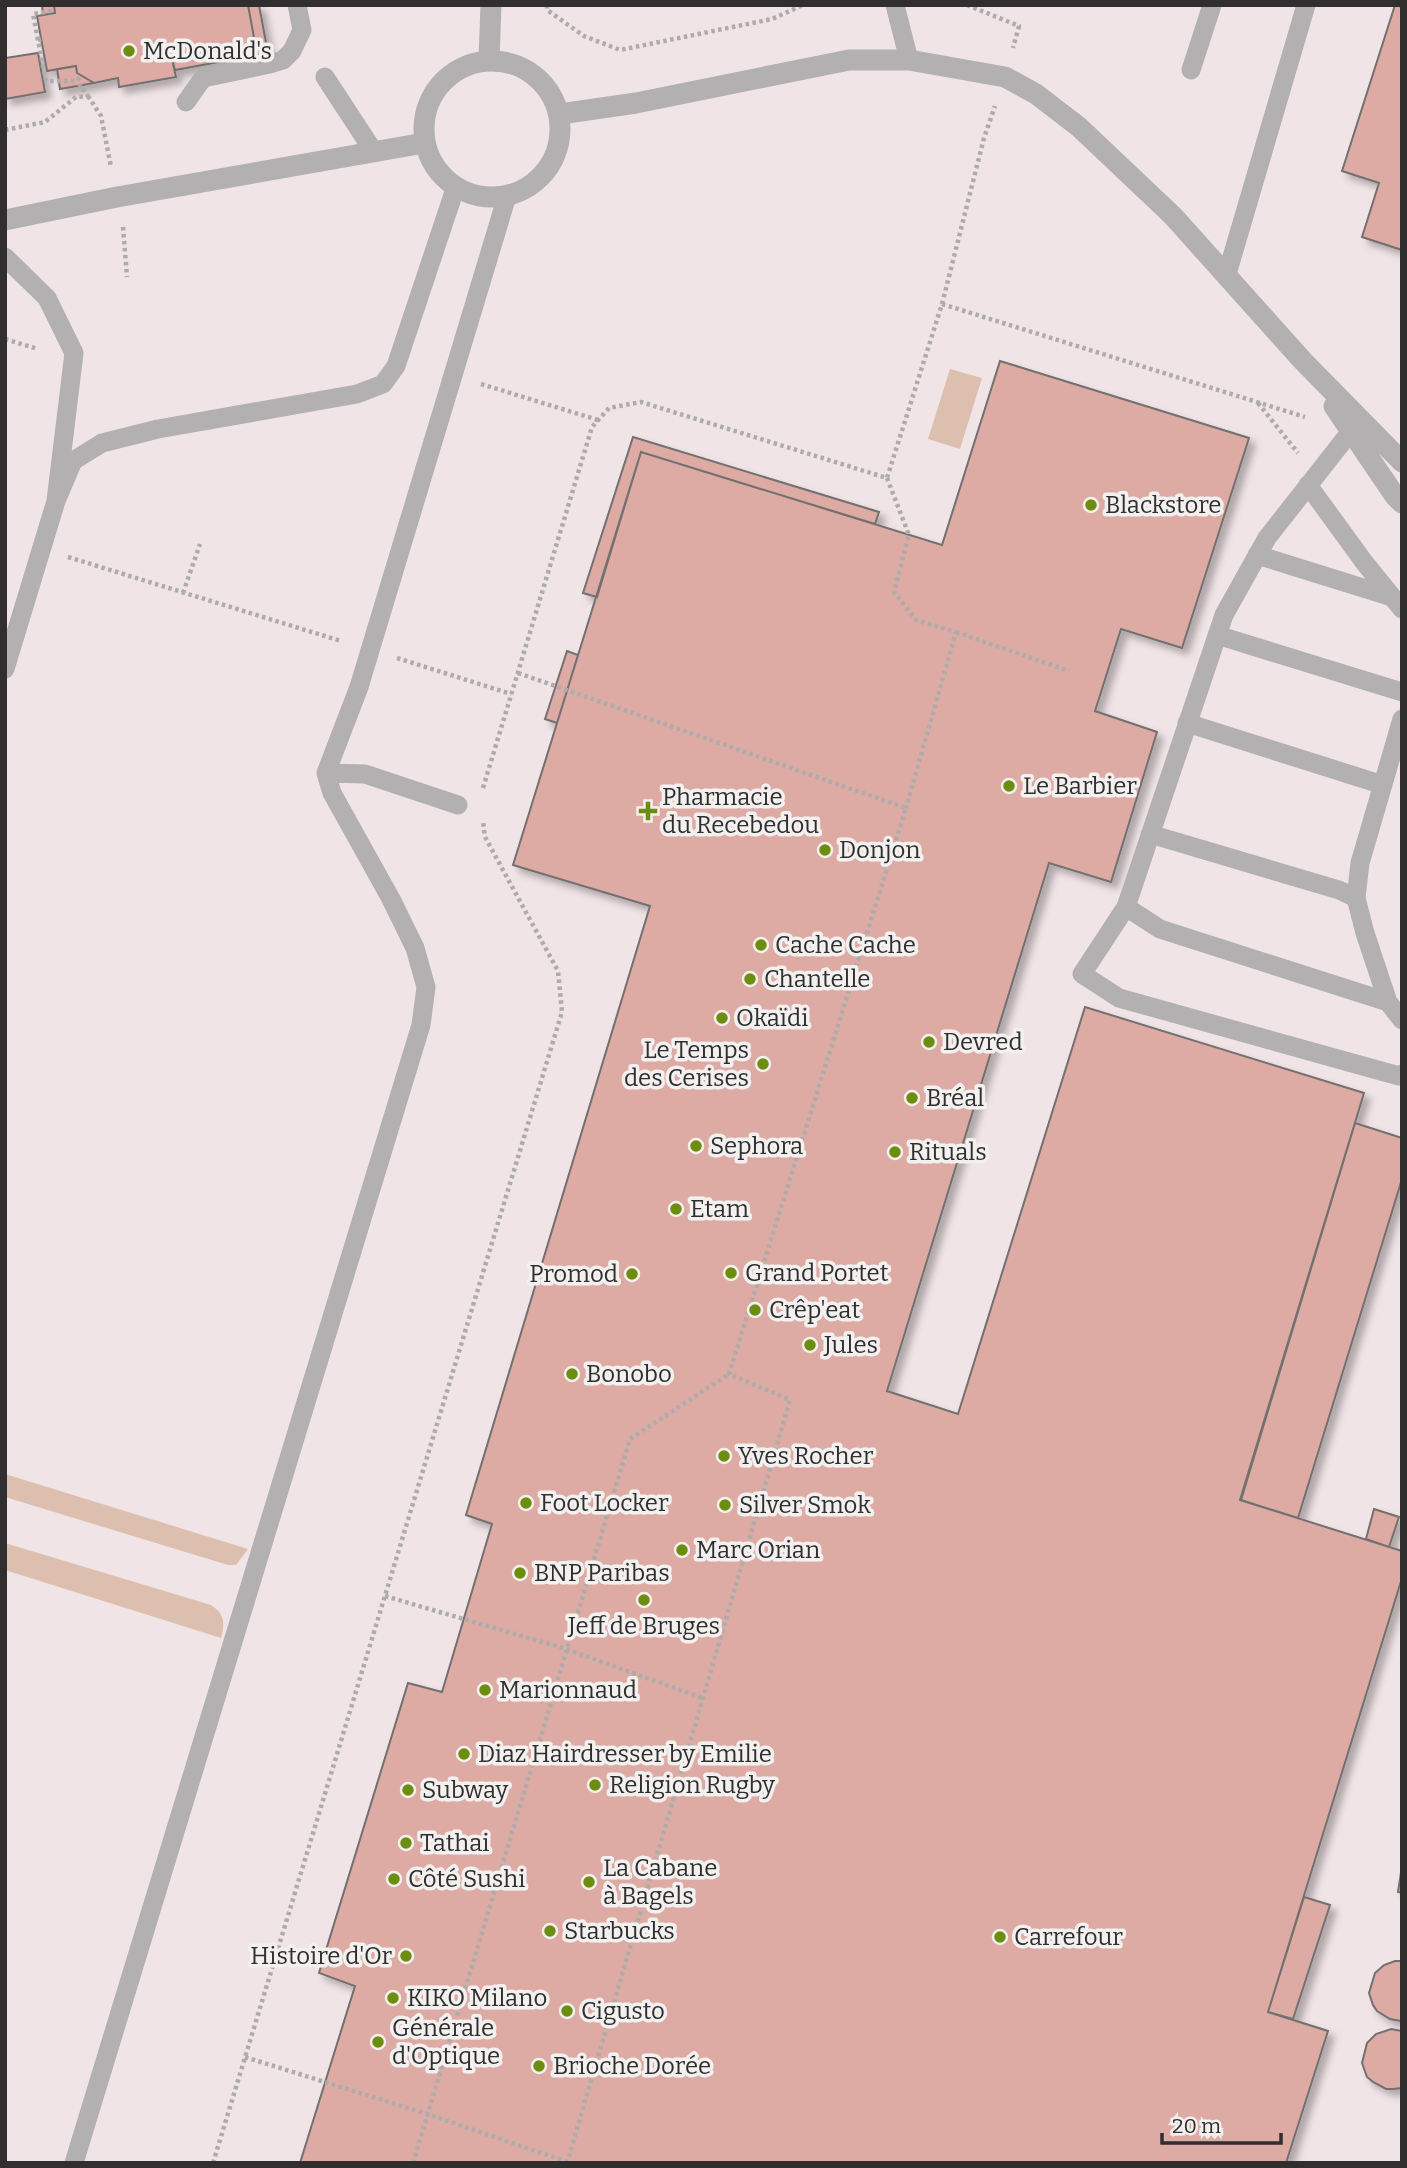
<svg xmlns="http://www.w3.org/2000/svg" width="1407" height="2168" font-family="Bitter,serif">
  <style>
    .built { fill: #f1e4e7 }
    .green { fill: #dcbfaf }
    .building { fill: #ddaba4; stroke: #737070; stroke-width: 2; filter: url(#shadow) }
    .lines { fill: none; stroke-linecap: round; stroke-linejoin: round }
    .path { stroke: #aeabab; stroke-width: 4.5; stroke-dasharray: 3.5 3.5; stroke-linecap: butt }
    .lane { stroke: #b2b0b1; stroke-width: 19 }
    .street { stroke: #b2b0b1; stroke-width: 21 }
    .poi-dot { fill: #6d8d0f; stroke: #f3f0f0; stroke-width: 2.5 }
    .labels { text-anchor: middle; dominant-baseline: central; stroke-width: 7; stroke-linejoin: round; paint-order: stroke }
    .poi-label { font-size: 24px; fill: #302e2f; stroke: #f3f0f0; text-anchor: start }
  </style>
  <defs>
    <filter id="shadow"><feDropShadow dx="6" dy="6" stdDeviation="3.5" flood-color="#0004"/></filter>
  </defs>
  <rect width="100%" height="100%" fill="#f3f0f0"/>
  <!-- built -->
  <path class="built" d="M5 5H1402V2163H5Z"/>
  <!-- green -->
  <path class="green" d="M950 369 982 378 960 449 928 439Z
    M5 1474 248 1549 236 1565H228L5 1497Z
    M5 1543 211 1605C225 1614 225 1623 221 1638L5 1570Z"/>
  <!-- building -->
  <path class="building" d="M42 5H54L55 13 43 15Z
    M54 5H248L255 43 172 59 176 77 119 87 118 78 94 83 77 73 76 66 47 71 37 16 55 13Z
    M248 5H259L268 53 175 70 172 59 255 43Z
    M1395 5 1402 7V250L1362 237 1379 183 1342 171Z
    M38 53 45 92 5 99V58Z
    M76 66 77 73 94 83 60 89 57 69Z
    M1000 361 1249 438 1182 648 1121 629 1095 711 1157 732 1111 882 1049 863 887 1391 958 1414 1085 1007 1364 1093 1240 1500 1402 1551V1578L1268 2012 1328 2031 1286 2163H300L355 1986 319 1973 408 1683 442 1692 492 1524 466 1515 650 906 513 865 641 452 942 545Z
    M633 437 879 512 875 524 641 452 597 597 583 593Z
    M567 651 578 655 557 723 545 719Z
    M1355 1123 1402 1138V1179L1298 1518 1241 1500Z
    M1374 1509 1399 1517 1389 1547 1366 1539Z
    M1402 1866V1893L1398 1892Z
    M1304 1897 1330 1905 1293 2019 1268 2012Z
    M1395 1961H1402L1401 2021 1390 2019 1377 2011 1373 2005 1369 1993 1375 1973 1384 1965Z
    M1391 2029 1402 2031V2088L1393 2089H1386L1373 2082 1367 2077 1362 2063 1367 2043 1376 2034Z"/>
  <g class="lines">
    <!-- path -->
    <path class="path" d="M547 5V10L584 36 620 50 772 19 803 5
      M967 5 1019 26 1013 48
      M41 39 38 40 46 81H77
      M38 40 33 14 50 11 49 5
      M88 96 101 116 111 167
      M5 130 45 122 76 97 88 96 77 81 80 76
      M123 227 127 277
      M942 304 1305 417
      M5 339 38 349
      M481 384 598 420
      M1258 403 1298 453
      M887 478 909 535 894 592 916 620 956 632 906 808
      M68 557 341 641
      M183 593 200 544
      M956 632 1069 671
      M397 658 511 694
      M518 673 906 808 729 1374 790 1400 567 2163
      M483 788 592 427 609 408 641 402 887 478 942 304 984 138 995 106
      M385 1596 566 1649 703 1698
      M245 2057 427 2114 568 2162
      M213 2163 562 1012 558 971 485 837 483 821
      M413 2163 630 1439 729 1374"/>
    <!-- lane -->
    <path class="lane" d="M895 5 909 60
      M1191 70 1212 5
      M325 77 374 152
      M186 102 203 78 270 64 283 60 292 51 302 30 297 5
      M5 257 47 298 74 353 56 501 5 669
      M1227 274 1306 5
      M1365 426 1351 431 1267 538 1224 615 1126 907 1082 974 1119 998 1399 1076 1402 1074
      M1308 485 1364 562 1402 609
      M56 501 73 461 102 443 158 429 357 394 383 384 396 366 456 186
      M1257 555 1392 597
      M1217 635 1402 692
      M1402 719 1360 863 1356 898 1365 933 1388 1002 1402 1020
      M1187 723 1383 785
      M326 773 365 774 458 805
      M1150 834 1339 890 1356 898
      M1126 907 1160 929 1388 1002
      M74 2163 421 1025 426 987 415 948 391 899 332 793 326 773 359 687 507 196"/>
    <!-- street -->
    <path class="street" d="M489 60 491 5
      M424 129a68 68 0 1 1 136 0a68 68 0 1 1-136 0Z
      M560 114 636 103 849 60H909L1005 77 1036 94 1079 127 1173 216 1303 361 1402 462
      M5 220 117 197 424 143
      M1334 406 1395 496 1402 503"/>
  </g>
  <!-- markers -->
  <g class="poi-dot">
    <circle cx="129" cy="51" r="7"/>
    <circle cx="1091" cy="505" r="7"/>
    <circle cx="1009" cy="786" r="7"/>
    <path d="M644.5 800.5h7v7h7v7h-7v7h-7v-7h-7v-7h7z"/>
    <circle cx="825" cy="850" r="7"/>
    <circle cx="761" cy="945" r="7"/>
    <circle cx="750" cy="979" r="7"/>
    <circle cx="722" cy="1018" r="7"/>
    <circle cx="929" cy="1042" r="7"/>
    <circle cx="763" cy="1064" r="7"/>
    <circle cx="912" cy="1098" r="7"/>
    <circle cx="696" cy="1146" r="7"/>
    <circle cx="895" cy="1152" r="7"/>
    <circle cx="676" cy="1209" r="7"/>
    <circle cx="731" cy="1273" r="7"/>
    <circle cx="632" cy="1274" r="7"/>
    <circle cx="755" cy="1310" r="7"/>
    <circle cx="810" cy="1345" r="7"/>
    <circle cx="572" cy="1374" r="7"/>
    <circle cx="724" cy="1456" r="7"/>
    <circle cx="526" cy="1503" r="7"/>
    <circle cx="725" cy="1505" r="7"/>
    <circle cx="682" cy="1550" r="7"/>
    <circle cx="520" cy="1573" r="7"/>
    <circle cx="644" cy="1600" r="7"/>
    <circle cx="485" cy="1690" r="7"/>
    <circle cx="464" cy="1754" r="7"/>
    <circle cx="595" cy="1785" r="7"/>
    <circle cx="408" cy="1790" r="7"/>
    <circle cx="406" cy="1843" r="7"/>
    <circle cx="394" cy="1879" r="7"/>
    <circle cx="589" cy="1882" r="7"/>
    <circle cx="550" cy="1931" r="7"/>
    <circle cx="1000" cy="1937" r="7"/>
    <circle cx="406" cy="1956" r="7"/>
    <circle cx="393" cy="1998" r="7"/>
    <circle cx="567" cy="2011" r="7"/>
    <circle cx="378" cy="2042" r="7"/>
    <circle cx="539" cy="2066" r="7"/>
  </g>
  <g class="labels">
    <!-- poi labels -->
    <g class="poi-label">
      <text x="143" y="51">McDonald's</text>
      <text x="1105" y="505">Blackstore</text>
      <text x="1023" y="786">Le Barbier</text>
      <text x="662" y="797">Pharmacie<tspan x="662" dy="28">du Recebedou</tspan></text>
      <text x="839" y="850">Donjon</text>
      <text x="775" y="945">Cache Cache</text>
      <text x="764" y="979">Chantelle</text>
      <text x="736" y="1018">Okaïdi</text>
      <text x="943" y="1042">Devred</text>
      <text x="749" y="1050" text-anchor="end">Le Temps<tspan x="749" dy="28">des Cerises</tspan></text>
      <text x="926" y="1098">Bréal</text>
      <text x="710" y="1146">Sephora</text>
      <text x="909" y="1152">Rituals</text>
      <text x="690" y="1209">Etam</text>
      <text x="745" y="1273">Grand Portet</text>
      <text x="618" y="1274" text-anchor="end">Promod</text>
      <text x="769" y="1310">Crêp'eat</text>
      <text x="824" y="1345">Jules</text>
      <text x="586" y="1374">Bonobo</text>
      <text x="738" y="1456">Yves Rocher</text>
      <text x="540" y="1503">Foot Locker</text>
      <text x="739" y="1505">Silver Smok</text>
      <text x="696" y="1550">Marc Orian</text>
      <text x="534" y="1573">BNP Paribas</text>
      <text x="644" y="1626" text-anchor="middle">Jeff de Bruges</text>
      <text x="499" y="1690">Marionnaud</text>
      <text x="478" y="1754">Diaz Hairdresser by Emilie</text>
      <text x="609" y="1785">Religion Rugby</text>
      <text x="422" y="1790">Subway</text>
      <text x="420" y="1843">Tathai</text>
      <text x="603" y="1868">La Cabane<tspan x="603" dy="28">à Bagels</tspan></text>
      <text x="408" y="1879">Côté Sushi</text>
      <text x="564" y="1931">Starbucks</text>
      <text x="1014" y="1937">Carrefour</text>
      <text x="392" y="1956" text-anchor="end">Histoire d'Or</text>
      <text x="407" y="1998">KIKO Milano</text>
      <text x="581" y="2011">Cigusto</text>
      <text x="392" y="2028">Générale<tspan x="392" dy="28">d'Optique</tspan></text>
      <text x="553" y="2066">Brioche Dorée</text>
    </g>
  </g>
  <!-- border -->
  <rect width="1407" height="2168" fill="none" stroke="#302e2f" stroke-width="14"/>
  <!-- scale -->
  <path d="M1162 2133v10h119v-10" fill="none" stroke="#302e2f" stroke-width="3.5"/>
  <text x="1172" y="2133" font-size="21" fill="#302e2f" stroke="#f3f0f0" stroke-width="5" paint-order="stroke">20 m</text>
</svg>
